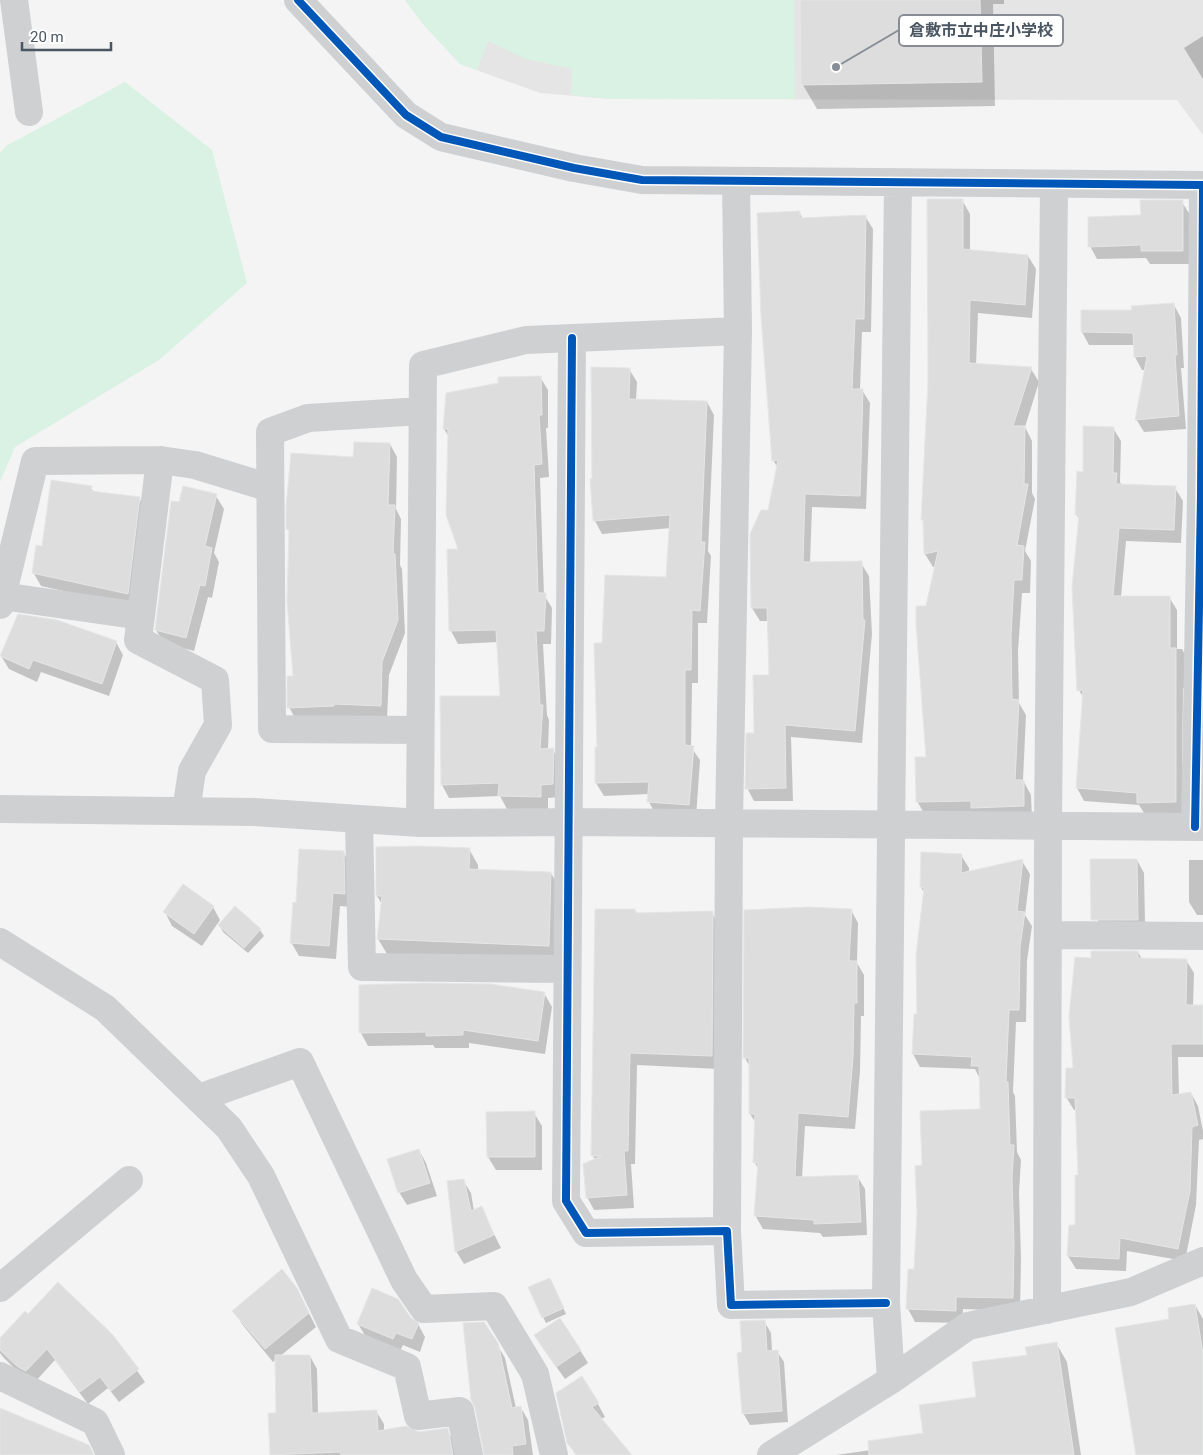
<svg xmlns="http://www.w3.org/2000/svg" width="1203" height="1455" font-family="Roboto,'Noto Sans JP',sans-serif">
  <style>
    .education { fill: #e6e5e6 }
    .green { fill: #d9f2e3 }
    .shadow { fill: #0003 }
    .building { fill: #ddddde; stroke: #e5e6e7 }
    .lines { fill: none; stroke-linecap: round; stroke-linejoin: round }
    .minor { stroke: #ced0d2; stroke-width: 28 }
    .cycleway-casing { stroke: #fff; stroke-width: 11 }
    .cycleway { stroke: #0057b8; stroke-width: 8 }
    .leader { fill: none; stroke: #868d94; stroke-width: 2 }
    .callout-dot { fill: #868d94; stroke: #fff; stroke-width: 2 }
    .callout { fill: #fff; stroke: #868d94; stroke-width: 2 }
    .callout-label { font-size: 16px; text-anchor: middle; font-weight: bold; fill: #4a5661 }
  </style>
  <rect width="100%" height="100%" fill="#f4f4f4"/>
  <!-- education -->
  <path class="education" d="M405 0H1203V135L1177 100 610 99 540 93 460 64 423 24Z"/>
  <!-- green -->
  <path class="green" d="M405 0H794L795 99H610L571 95 572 69 526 59 488 41 477 70 460 64 423 24Z
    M125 82 212 150 247 283 159 360 15 447 0 482V153L6 146Z"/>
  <!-- shadow -->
  <path class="shadow" d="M801 0H1004V4H993L995 106 817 109 803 85Z
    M1203 36V79L1184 48Z
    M962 200 970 214V251L1028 256 1036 269 1032 318 978 313 976 365 1031 369 1039 382 1025 427 1032 441V493L1035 499 1025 551 1031 561 1030 593H1022L1018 651 1019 703 1026 715 1023 780 1031 795 1032 820 925 815 917 801 928 758 927 607 936 567H933L925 554V523L922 519Z
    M1182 202 1190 215 1189 264H1150L1146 258 1097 259 1090 246 1142 216Z
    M799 212 803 219 865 216 873 229 871 332H862L860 390H862L870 403 866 509 812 507 810 563H861L869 576 872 634 862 743 791 737 793 801H754L747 788 756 734 770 676 768 621H760L752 608 778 468 773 460Z
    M1174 305 1181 318 1184 368H1181L1186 429 1144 432 1136 419 1146 370H1142L1135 357 1134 345H1089L1082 332 1133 311Z
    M629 369 637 382 636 400 707 402 714 415 708 551 711 556 707 623H698V683H692L691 747 700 760 696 818 656 815 649 802V794L604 796 596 783 603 644 667 579 671 528 602 534 595 521 591 480H593Z
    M540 377 548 390V428H546L549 477 540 478 544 595 552 608 551 644H543L547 715 549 720 548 750H553L560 763V797L548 798V810L507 809 500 796 449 798 442 785 441 697H501L498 642 458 644 451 631 460 550 449 437 444 429Z
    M1113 428 1121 441 1120 482 1122 486 1175 488 1183 501 1181 543 1126 541 1121 597H1169L1177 610V649H1182L1189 662V688H1183L1182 765 1187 775V815L1146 816 1139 805 1084 801 1077 788 1084 699 1079 690 1080 520 1076 514 1084 473Z
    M390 444 397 457 396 509 401 519 400 565 402 569 405 633 389 675 387 719 296 720 289 707 294 677 290 533 288 529 355 459Z
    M91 488 94 492 139 498 147 511 135 607 41 586 33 572 43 548Z
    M216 496 224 509 214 553 219 562 212 598 208 597 194 651 164 643 156 630 180 503Z
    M116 642 123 655 109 696 41 672 37 682 9 669 1 656Z
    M469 849 478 865V870L551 873 560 889 557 962 387 954 378 939 382 904 377 896Z
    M343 852 351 866 352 907 340 906 336 959 299 956 291 942 297 904Z
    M961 855 969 868V873L1022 861 1030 874 1025 915 1032 926 1027 961 1026 1022H1016L1013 1092 1015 1096 1017 1152 1021 1160 1019 1192 1021 1258 1020 1311 963 1309 962 1323 915 1322 908 1309 915 1271 923 1166 981 1110 980 1079 975 1069 920 1067 913 1054 918 1016 924 893 921 887Z
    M1137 860 1144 873 1145 923 1100 924 1092 911Z
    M1189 860H1203V915H1197L1189 902Z
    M213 907 220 920 202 946 172 926 165 912Z
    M635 910 637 914 711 911 718 924 719 1069 637 1065 635 1164H631L634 1208 594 1210 587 1197 595 1160 593 1156 596 911Z
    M851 910 858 923 857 963 864 975V1016H861L860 1071 855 1129 805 1126 802 1178 857 1176 865 1189 867 1235 823 1237 820 1233 763 1229 755 1215 759 1170 755 1163 756 1123 750 1114V1067L745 1058Z
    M220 926 260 930 264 936 248 953 223 932Z
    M1138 952 1142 959 1186 960 1194 973 1193 1007H1203V1057H1178L1179 1095 1191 1093 1198 1106 1203 1131V1139L1199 1140 1196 1205 1185 1261 1127 1251 1126 1271 1076 1269 1068 1256 1077 1226 1079 1177 1077 1110H1074L1066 1097 1074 1069 1093 960Z
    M544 993 552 1007 545 1054 469 1043V1048H435L433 1045 368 1046 361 1033Z
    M534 1113 542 1126V1170H496L488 1157V1114Z
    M419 1150 426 1163 437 1196 407 1205 399 1192Z
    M463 1180 471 1193 474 1211 481 1208 501 1248 464 1264 456 1251Z
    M553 1285 566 1314 546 1323 543 1317Z
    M296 1288 316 1327 279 1357 310 1356 317 1369 318 1414 376 1411 384 1424V1431L419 1433 447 1430 454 1442 457 1455H272L277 1414 276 1359 273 1362 242 1324 234 1311Z
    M1195 1305 1203 1319V1455H1137L1171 1320Z
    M28 1315 112 1335 145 1382 119 1402 108 1388 88 1404 55 1360 34 1383 26 1380 3 1357 0 1353V1340Z
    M410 1319 418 1324 425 1337 420 1352 403 1345 400 1351 366 1337 358 1324Z
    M764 1321 771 1333 772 1351H777L784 1362 788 1422 750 1425 743 1413 744 1353Z
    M486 1326 505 1358 516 1408H521L528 1420 533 1455H488Z
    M1056 1343 1067 1362 1081 1455H836L871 1450 924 1434 978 1398 1028 1356Z
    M543 1348 580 1350 588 1363 565 1379Z
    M557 1394 598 1404 605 1417 601 1419 631 1455H576L568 1443Z"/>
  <!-- building -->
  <path class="building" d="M800 0H980L982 82 801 85Z
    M927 199H963V249L1028 255 1025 305 970 300 969 363 1032 367 1013 426H1025L1024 484H1028L1017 545 1024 546 1022 580H1014L1011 636 1012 699 1019 700 1015 780H1024V806L971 808V801L916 802 915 757H926L916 624V606H926L938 551 924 554 923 520H921L928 381Z
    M1140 200H1183V251H1141V245L1088 247V217L1141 215Z
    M800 211V218L866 215 864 319H855L852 389H863L860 496 805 494 803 562 862 561 863 620H865L855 731 785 725 786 788 745 789 746 733H754L753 675H769L767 608H751L750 534 761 510H768L778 460 772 461 761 317 757 213Z
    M1174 303 1177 355H1175L1179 416 1135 420 1147 356 1134 357 1133 333 1081 332V310H1132L1131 306Z
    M591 367 630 368 629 399 707 401 701 542H705L700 611 692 610 691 670H685V745L694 746 689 805 647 802 649 782 595 783V747H597L594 643H602L605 575 666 577 670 515 593 521 590 479 592 478Z
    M541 376 542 415H539L542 464 534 465 538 593H546L544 631H536L540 705H543L540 749 554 748 553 784 541 785V797L498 796 499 783 441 785 440 696H500L496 630 449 631 447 549H458L446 515 448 429H443L446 393 498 383V377Z
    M1083 426 1114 427 1113 473H1117L1116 484 1176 486 1174 530 1119 528 1113 596H1170V648H1176V802L1137 803V793L1076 788 1083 690 1077 691 1072 587 1079 515H1075L1077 471 1083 472Z
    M354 442 390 443 388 505H395L393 554H395L398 620 382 662 381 706 334 704V706L287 708V676H293L287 601 289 530 286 529V507L291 453 353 457Z
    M51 480 92 486 91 491 140 497 128 594 32 573 36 545 42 546Z
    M183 486 217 494 205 546 212 548 205 586 200 585 186 638 155 630 171 501 179 502Z
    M18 614 57 620 117 641 102 684 33 660 29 669 0 656Z
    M420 846 470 848 469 869 551 872 549 946 377 939 382 896H376V847Z
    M299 849 344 851 345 894 333 893 329 946 290 943 293 902 296 903Z
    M921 852 962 854 961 873 1023 859 1017 911 1025 912 1020 947 1019 1010H1009L1006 1082H1008L1010 1145H1014L1012 1178 1014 1244 1013 1298 956 1297V1311L906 1309 908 1269H914L917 1214 915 1166 922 1165 920 1111 980 1109 979 1066H971L972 1057 912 1054 914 1014H917L916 955 924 888 920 887Z
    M1090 859H1137L1138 920H1091Z
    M183 884 214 906 194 934 163 912Z
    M235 906 261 929 244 948 218 925Z
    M807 907 852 909 849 961H857V1003H854L853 1057 848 1117 798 1113 795 1177 858 1175 861 1222 814 1224V1220L754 1216 758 1163H753L755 1114H749V1058H743L744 910Z
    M595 909H635V913L713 911 712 1056 630 1053 628 1151H624L627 1195 586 1198 583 1164 601 1156H591Z
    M1091 951H1138V958L1187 959 1186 1005H1203V1044H1171L1172 1095 1191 1092 1198 1125 1192 1127 1190 1191 1178 1249 1120 1238 1119 1259 1067 1256 1069 1225H1075V1175H1078L1075 1098H1065L1066 1068H1073L1069 1016 1075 957 1091 958Z
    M424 983 490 984 545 992 538 1041 463 1030V1035L426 1036V1032L359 1033V985Z
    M535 1111V1157H487L486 1112Z
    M419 1149 430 1183 398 1193 387 1159Z
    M464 1179 471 1211 482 1206 494 1235 455 1252 447 1181Z
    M282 1269 297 1288 309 1313 265 1349 232 1311Z
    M550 1278 564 1308 542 1318 528 1287Z
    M58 1282 112 1334 139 1369 111 1391 100 1377 80 1392 47 1349 26 1371 18 1367 0 1350V1338L25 1311 28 1314Z
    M372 1288 398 1299 411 1318 419 1323 412 1339 396 1333 393 1339 357 1324Z
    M1195 1304 1203 1354V1455H1136L1115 1328 1169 1319 1168 1308Z
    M560 1318 581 1350 556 1367 534 1335Z
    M765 1320 767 1351 778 1350 782 1411 742 1414 737 1353 742 1352 740 1321Z
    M484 1322 498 1343 512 1408 521 1406 526 1444 512 1446 513 1455H484L475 1408 471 1400 463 1323Z
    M1057 1342 1074 1455H869L868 1441 923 1433 919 1405 976 1397 972 1362 1027 1355 1025 1347Z
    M275 1355H310L312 1413 377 1410 378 1431 406 1426 419 1432 448 1428 453 1455H341L340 1452 270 1455 268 1413H276Z
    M582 1376 599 1403 592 1407 632 1455H577L567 1443 556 1393Z
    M0 1408 89 1445 94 1455H0Z"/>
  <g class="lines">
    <!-- minor -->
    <path class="minor" d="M14 0 29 112
      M298 0 406 115 441 137 574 168 642 180 1203 185 1201 496 1195 827
      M572 338 566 1201 586 1233 727 1231 731 1305 886 1303
      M160 460 138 640 215 680 218 725 192 771 186 811
      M2 596 141 616
      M0 605 35 461 160 460 195 465 270 488
      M420 730 272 729 270 432 308 418 422 411
      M0 809 254 812 420 823 567 822 1203 827
      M359 819 362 967 567 969
      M420 823 423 365 526 340 738 331 736 182
      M1048 935 1203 936
      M0 942 105 1008 229 1128 261 1176 339 1339 407 1367 418 1416 460 1411 469 1455
      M199 1098 300 1062 404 1280 424 1309 494 1306 535 1374 554 1455
      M727 1231 729 823 738 331
      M0 1288 129 1180
      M1047 1310 1048 826 1054 184
      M0 1376 95 1422 111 1455
      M891 1380 886 1303 898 183
      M771 1455 891 1380 968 1326 1131 1292 1203 1261"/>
    <!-- cycleway casing -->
    <g class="cycleway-casing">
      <path id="cycleway" d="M298 0 406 115 441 137 574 168 642 180 1203 185 1201 496 1195 827
        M572 338 566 1201 586 1233 727 1231 731 1305 886 1303"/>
    </g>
    <!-- cycleway -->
    <use href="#cycleway" class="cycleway"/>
  </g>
  <!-- callouts -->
  <path class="leader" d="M836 67L899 30"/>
  <circle class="callout-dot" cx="836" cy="67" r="5"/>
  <rect class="callout" x="899" y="15" width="164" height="31" rx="5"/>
  <g class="callout-label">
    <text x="981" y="36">倉敷市立中庄小学校</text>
  </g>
  <!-- scale -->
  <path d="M22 42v8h89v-8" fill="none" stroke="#4a5661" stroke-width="2.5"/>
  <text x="30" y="42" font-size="15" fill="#4a5661" stroke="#ffffff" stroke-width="4" paint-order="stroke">20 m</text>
</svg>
